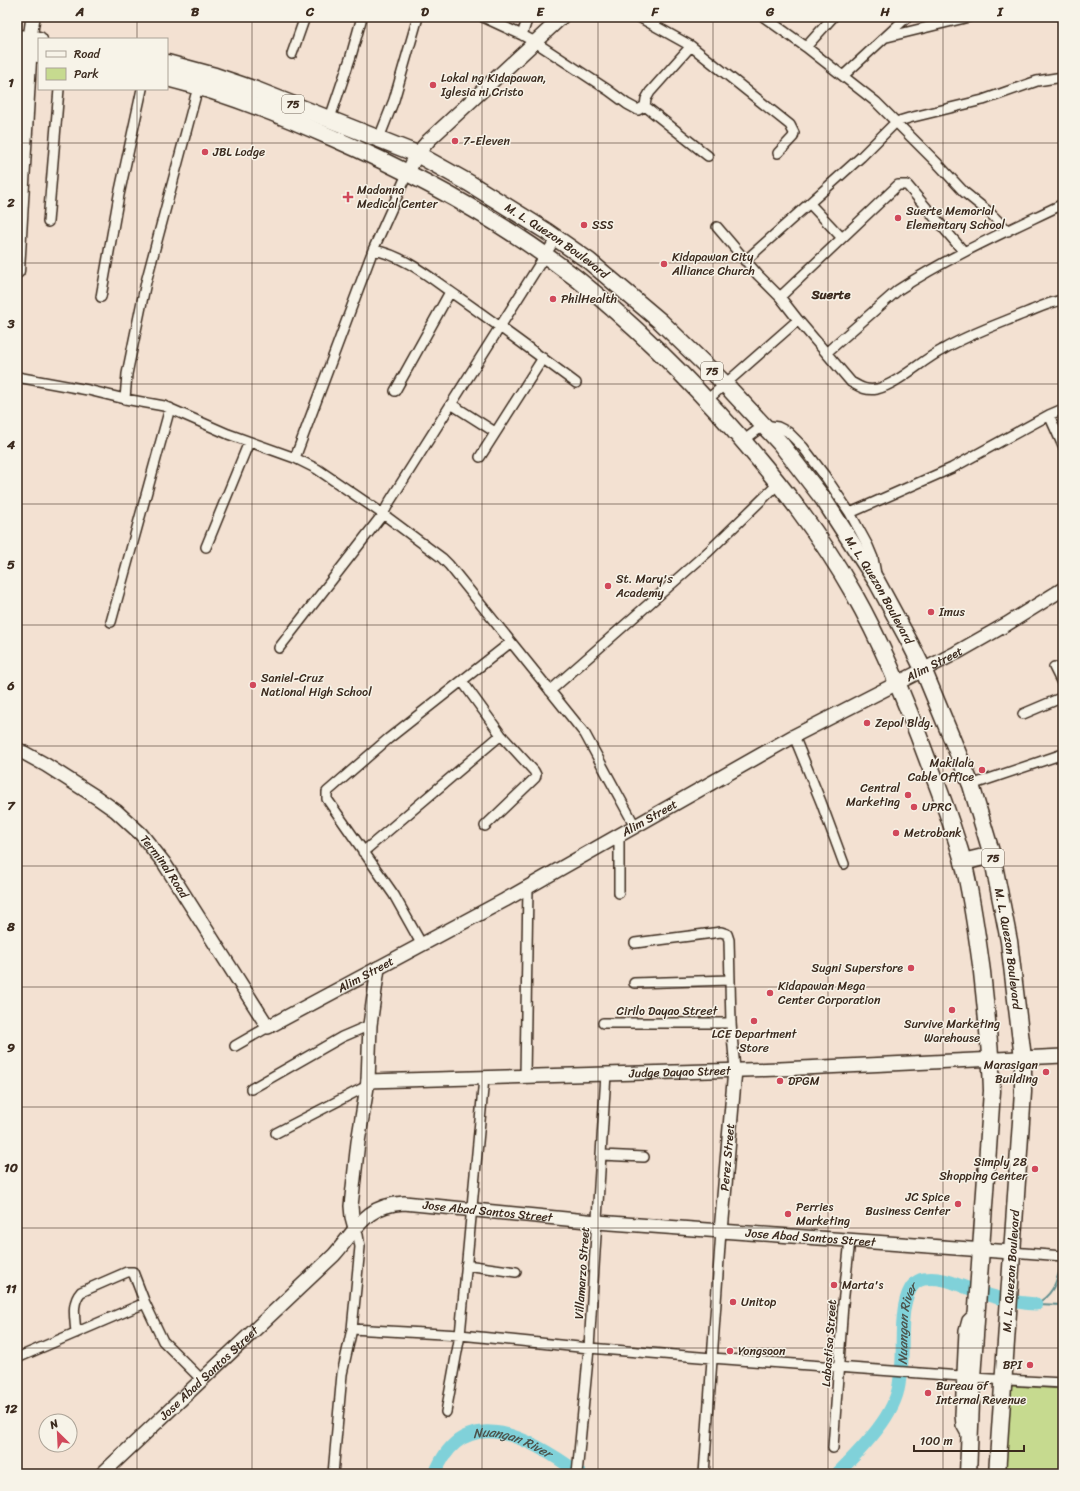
<svg xmlns="http://www.w3.org/2000/svg" width="1080" height="1491" font-family="Sriracha,sans-serif">
  <style>
    .green { fill: #c6da8f; stroke: #808256 }
    .lines { fill: none; stroke-linecap: round; stroke-linejoin: round }
    .stream { stroke: #648e8e; stroke-width: 2 }
    .river { stroke: #80d1d9; stroke-width: 13 }
    .street-casing { stroke: #3b2a1e; stroke-width: 12 }
    .secondary-casing { stroke: #3b2a1e; stroke-width: 16 }
    .primary-casing { stroke: #3b2a1e; stroke-width: 17 }
    .highway-casing { stroke: #3b2a1e; stroke-width: 19 }
    .street { stroke: #f7f3e8; stroke-width: 9 }
    .secondary { stroke: #f7f3e8; stroke-width: 13 }
    .primary { stroke: #f7f3e8; stroke-width: 14 }
    .highway { stroke: #f7f3e8; stroke-width: 16 }
    .grid { fill: none; stroke: #3b2a1e; stroke-width: 1; stroke-opacity: 0.55 }
    .poi-dot { fill: #d1495b; stroke: #f7f3e8; stroke-width: 1.5 }
    .labels { text-anchor: middle; dominant-baseline: central; stroke-width: 3; stroke-linejoin: round; paint-order: stroke }
    .shield { fill: #f7f3e8; stroke: #73665b; stroke-width: 1 }
    .shield-label { font-size: 11px; font-weight: bold; fill: #3b2a1e }
    .poi-label { font-size: 12px; fill: #3b2a1e; stroke: #f7f3e8; text-anchor: start }
    .street-label { font-size: 12px; fill: #3b2a1e; stroke: #f7f3e8 }
    .neighbourhood-label { font-size: 13px; font-weight: bold; fill: #3b2a1e; stroke: #f7f3e8 }
    .water-label { font-size: 13px; font-style: italic; fill: #4c544d; stroke: #f7f3e8 }
    .neatline { fill: none; stroke: #3b2a1e; stroke-width: 1.5 }
    .grid-label { font-size: 13px; text-anchor: middle; font-weight: bold; fill: #3b2a1e }
  </style>
  <rect width="100%" height="100%" fill="#f3e1d2"/>
  <filter id="ink" filterUnits="userSpaceOnUse"><feTurbulence type="fractalNoise" baseFrequency=".025" numOctaves="2"/><feDisplacementMap in="SourceGraphic" scale="8" xChannelSelector="R" yChannelSelector="G"/><feConvolveMatrix kernelMatrix="1 2 1 2 8 2 1 2 1" color-interpolation-filters="sRGB"/></filter>
  <g filter="url(#ink)">
    <!-- green -->
    <path class="green" d="M1011 1386 1063 1389V1474H1004Z"/>
    <g class="lines">
      <!-- stream -->
      <path class="stream" d="M1036 1304C1056 1293 1056 1280 1063 1260
        M1037 1304 1063 1305"/>
      <!-- river -->
      <g class="river">
        <path id="s1" d="M435 1474C464 1398 535 1441 580 1474"/>
        <path id="s2" d="M837 1474C859 1451 894 1418 899 1385 900 1376 902 1367 902 1358 903 1338 898 1283 924 1279 944 1276 959 1286 976 1291 996 1298 1015 1303 1036 1304"/>
      </g>
      <!-- street casing -->
      <g class="street-casing">
        <path id="street" d="M483 17 522 35 535 42 608 90 627 104 638 110 645 106 646 99 650 92 691 46
          M639 17 691 46 790 125 794 133 793 137 778 153
          M764 17 806 47 833 17
          M522 35 528 17
          M887 37 969 17
          M806 47 876 102 938 164 964 192 990 213 1008 231
          M292 54 305 17
          M843 76 907 17
          M645 106 708 156
          M330 118 351 56 362 17
          M379 138 394 100 418 17
          M810 204 842 238
          M48 222 59 89
          M717 227 758 275 780 297 798 320 851 382C860 387 866 391 877 389 899 383 921 361 942 350 967 335 996 325 1023 314 1036 309 1049 302 1063 300
          M373 250C404 255 432 279 458 297 498 325 537 354 576 383
          M745 261 861 157 896 122 909 118 983 100 1037 81 1063 77
          M101 297 119 195 142 89
          M780 297 898 185H907L964 252
          M826 353 898 290C950 256 1007 231 1063 204
          M17 377 88 390 125 399 164 406 228 434 295 458 373 250 408 172
          M395 391 450 292
          M125 399 127 374 146 282 198 87
          M707 400 798 320
          M451 404 495 432
          M1049 415 1063 446
          M743 441 764 425 778 427 788 432 803 447 825 476 850 513 868 546 873 558 876 574
          M480 457 543 358
          M295 458 317 469 383 514 442 558 449 565 585 734 635 826
          M850 513 952 468 1049 415 1063 409
          M206 547 249 442
          M111 622 170 408
          M279 648 383 514 390 501 556 238
          M1054 667 1063 685
          M462 681 501 735 534 771 536 775 535 778 485 826
          M550 691 709 551 779 483
          M1023 714 1063 697
          M794 736 821 802 844 864
          M971 785 1063 754
          M363 852 501 735
          M619 893V835
          M635 943 721 932 727 934 729 940 731 1023 735 1070
          M422 945 394 895 327 799V792L388 739 511 642
          M634 983 730 980
          M603 1023H731
          M235 1046 268 1027
          M525 1077 528 887
          M251 1089 342 1037 370 1025
          M276 1133 367 1086
          M601 1155 644 1157
          M1011 1252 1063 1256
          M466 1265 516 1272
          M352 1329 460 1335 589 1348 712 1358 961 1376
          M76 1333C75 1318 71 1303 81 1292L127 1272H133L145 1303 163 1341 201 1379
          M17 1358 145 1303
          M972 1378 1063 1383
          M446 1412 460 1335 484 1078
          M968 1438 961 1425 960 1415 964 1331 967 1320 977 1310
          M833 1448 843 1304 850 1240
          M333 1474 342 1374 352 1329 360 1247 358 1235 355 1228
          M577 1474 589 1348 606 1074
          M704 1474 721 1231"/>
      </g>
      <!-- secondary casing -->
      <g class="secondary-casing">
        <g id="secondary">
          <path d="M30 38 33 17"/>
          <path d="M408 172 417 154 429 140 562 17"/>
          <path id="s3" d="M17 749 46 765 96 797 116 811 141 834 164 863 268 1027 505 900 794 736 956 653 1007 624 1063 589"/>
          <path id="s4" d="M368 1081 780 1069 1063 1056"/>
          <path d="M355 1228 352 1217 351 1206 358 1142 368 1081 370 1025 378 968"/>
          <path id="s5" d="M721 1231 735 1070"/>
          <path id="s6" d="M102 1474 334 1255C357 1229 365 1205 404 1203L597 1222 1011 1252"/>
        </g>
      </g>
      <!-- primary casing -->
      <g class="primary-casing">
        <path id="primary" d="M17 271 30 43"/>
      </g>
      <!-- highway casing -->
      <g class="highway-casing">
        <g id="highway">
          <path d="M17 38 39 40"/>
          <path d="M17 52 39 54"/>
          <path id="s7" d="M167 63 215 76 256 90 417 154 469 183 546 231 589 261 660 321 725 384 780 443 824 500 877 582 909 641 923 669 971 785 992 855 1009 941 1023 1058V1092L997 1474"/>
          <path d="M167 78C224 92 279 114 333 138 418 175 502 221 576 278 635 325 689 379 738 435 782 486 820 534 854 594 884 647 907 704 928 761 941 794 953 827 963 861 972 897 977 935 982 972 986 1011 991 1051 992 1091L972 1378 968 1474"/>
          <path d="M963 862 992 855"/>
        </g>
      </g>
      <!-- street -->
      <use href="#street" class="street"/>
      <!-- secondary -->
      <use href="#secondary" class="secondary"/>
      <!-- primary -->
      <use href="#primary" class="primary"/>
      <!-- highway -->
      <use href="#highway" class="highway"/>
    </g>
  </g>
  <!-- grid -->
  <path class="grid" d="M137 17V39M252 17V1474M367 17V1474M482 17V1474M598 17V1474M713 17V1474M828 17V1474M943 17V1474M137 89V1474M17 143H1063M17 263H1063M17 384H1063M17 504H1063M17 625H1063M17 746H1063M17 866H1063M17 987H1063M17 1107H1063M17 1228H1063M17 1348H1063"/>
  <!-- markers -->
  <g class="poi-dot">
    <circle cx="433" cy="85" r="4"/>
    <circle cx="455" cy="141" r="4"/>
    <circle cx="205" cy="152" r="4"/>
    <path d="M346 191h4v4h4v4h-4v4h-4v-4h-4v-4h4z"/>
    <circle cx="898" cy="218" r="4"/>
    <circle cx="584" cy="225" r="4"/>
    <circle cx="664" cy="264" r="4"/>
    <circle cx="553" cy="299" r="4"/>
    <circle cx="608" cy="586" r="4"/>
    <circle cx="931" cy="612" r="4"/>
    <circle cx="253" cy="685" r="4"/>
    <circle cx="867" cy="723" r="4"/>
    <circle cx="982" cy="770" r="4"/>
    <circle cx="908" cy="795" r="4"/>
    <circle cx="914" cy="807" r="4"/>
    <circle cx="896" cy="833" r="4"/>
    <circle cx="911" cy="968" r="4"/>
    <circle cx="770" cy="993" r="4"/>
    <circle cx="952" cy="1010" r="4"/>
    <circle cx="754" cy="1021" r="4"/>
    <circle cx="1046" cy="1072" r="4"/>
    <circle cx="780" cy="1081" r="4"/>
    <circle cx="1035" cy="1169" r="4"/>
    <circle cx="958" cy="1204" r="4"/>
    <circle cx="788" cy="1214" r="4"/>
    <circle cx="834" cy="1285" r="4"/>
    <circle cx="733" cy="1302" r="4"/>
    <circle cx="730" cy="1351" r="4"/>
    <circle cx="1030" cy="1365" r="4"/>
    <circle cx="928" cy="1393" r="4"/>
  </g>
  <g class="labels">
    <!-- shield labels -->
    <g class="shield">
      <rect x="282" y="95" width="22" height="18" rx="3"/>
      <rect x="701" y="362" width="22" height="18" rx="3"/>
      <rect x="982" y="849" width="22" height="18" rx="3"/>
    </g>
    <g class="shield-label">
      <text x="293" y="104">75</text>
      <text x="712" y="371">75</text>
      <text x="993" y="858">75</text>
    </g>
    <!-- poi labels -->
    <g class="poi-label">
      <text x="441" y="78">Lokal ng Kidapawan,<tspan x="441" dy="14">Iglesia ni Cristo</tspan></text>
      <text x="463" y="141">7-Eleven</text>
      <text x="213" y="152">JBL Lodge</text>
      <text x="357" y="190">Madonna<tspan x="357" dy="14">Medical Center</tspan></text>
      <text x="906" y="211">Suerte Memorial<tspan x="906" dy="14">Elementary School</tspan></text>
      <text x="592" y="225">SSS</text>
      <text x="672" y="257">Kidapawan City<tspan x="672" dy="14">Alliance Church</tspan></text>
      <text x="561" y="299">PhilHealth</text>
      <text x="616" y="579">St. Mary's<tspan x="616" dy="14">Academy</tspan></text>
      <text x="939" y="612">Imus</text>
      <text x="261" y="678">Saniel-Cruz<tspan x="261" dy="14">National High School</tspan></text>
      <text x="875" y="723">Zepol Bldg.</text>
      <text x="974" y="763" text-anchor="end">Makilala<tspan x="974" dy="14">Cable Office</tspan></text>
      <text x="900" y="788" text-anchor="end">Central<tspan x="900" dy="14">Marketing</tspan></text>
      <text x="922" y="807">UPRC</text>
      <text x="904" y="833">Metrobank</text>
      <text x="903" y="968" text-anchor="end">Sugni Superstore</text>
      <text x="778" y="986">Kidapawan Mega<tspan x="778" dy="14">Center Corporation</tspan></text>
      <text x="952" y="1024" text-anchor="middle">Survive Marketing<tspan x="952" dy="14">Warehouse</tspan></text>
      <text x="754" y="1034" text-anchor="middle">LCE Department<tspan x="754" dy="14">Store</tspan></text>
      <text x="1038" y="1065" text-anchor="end">Marasigan<tspan x="1038" dy="14">Building</tspan></text>
      <text x="788" y="1081">DPGM</text>
      <text x="1027" y="1162" text-anchor="end">Simply 28<tspan x="1027" dy="14">Shopping Center</tspan></text>
      <text x="950" y="1197" text-anchor="end">JC Spice<tspan x="950" dy="14">Business Center</tspan></text>
      <text x="796" y="1207">Perries<tspan x="796" dy="14">Marketing</tspan></text>
      <text x="842" y="1285">Marta's</text>
      <text x="741" y="1302">Unitop</text>
      <text x="738" y="1351">Yongsoon</text>
      <text x="1022" y="1365" text-anchor="end">BPI</text>
      <text x="936" y="1386">Bureau of<tspan x="936" dy="14">Internal Revenue</tspan></text>
    </g>
    <!-- street labels -->
    <g class="street-label">
      <text stroke="none"><textPath href="#s7" startOffset="431">M. L. Quezon Boulevard</textPath></text>
      <text stroke="none"><textPath href="#s7" startOffset="911">M. L. Quezon Boulevard</textPath></text>
      <text stroke="none"><textPath href="#s3" startOffset="1141">Alim Street</textPath></text>
      <text stroke="none"><textPath href="#s3" startOffset="817">Alim Street</textPath></text>
      <text stroke="none"><textPath href="#s3" startOffset="191">Terminal Road</textPath></text>
      <text stroke="none"><textPath href="#s7" startOffset="1295">M. L. Quezon Boulevard</textPath></text>
      <text stroke="none"><textPath href="#s3" startOffset="493">Alim Street</textPath></text>
      <text x="667" y="1011">Cirilo Dayao Street</text>
      <text stroke="none"><textPath href="#s4" startOffset="312">Judge Dayao Street</textPath></text>
      <text stroke="none"><textPath href="#s5" startOffset="74">Perez Street</textPath></text>
      <text stroke="none"><textPath href="#s6" startOffset="494">Jose Abad Santos Street</textPath></text>
      <text stroke="none"><textPath href="#s6" startOffset="818">Jose Abad Santos Street</textPath></text>
      <text transform="translate(1011 1271) rotate(-86)">M. L. Quezon Boulevard</text>
      <text transform="translate(582 1273) rotate(-86)">Villamarzo Street</text>
      <text transform="translate(829 1343) rotate(-86)">Labastisa Street</text>
      <text stroke="none"><textPath href="#s6" startOffset="147">Jose Abad Santos Street</textPath></text>
    </g>
    <!-- neighbourhood labels -->
    <g class="neighbourhood-label">
      <text x="831" y="294">Suerte</text>
    </g>
    <!-- water labels -->
    <g class="water-label">
      <text stroke="none"><textPath href="#s2" startOffset="172">Nuangan River</textPath></text>
      <text stroke="none"><textPath href="#s1" startOffset="99">Nuangan River</textPath></text>
    </g>
  </g>
  <!-- margin -->
  <rect width="1080" height="1491" fill="none" stroke="#f7f3e8" stroke-width="44"/>
  <!-- legend -->
  <rect x="38" y="38" width="130" height="52" fill="#f7f3e8" stroke="#aca397"/>
  <rect x="46" y="51" width="20" height="6" fill="#f7f3e8" stroke="#aca397"/>
  <text x="74" y="58" font-size="12" fill="#3b2a1e">Road</text>
  <rect x="46" y="68" width="20" height="12" fill="#c6da8f" stroke="#aca397"/>
  <text x="74" y="78" font-size="12" fill="#3b2a1e">Park</text>
  <!-- north arrow -->
  <g transform="translate(58 1433) rotate(336)"><circle r="19" fill="#f7f3e8" stroke="#aca397"/>
  <path d="M0-3L7 15L0 10L-7 15Z" fill="#d1495b"/>
  <text y="-6" font-size="11" font-weight="bold" text-anchor="middle" fill="#3b2a1e">N</text>
  </g>
  <!-- scale -->
  <path d="M914 1445v6h110v-6" fill="none" stroke="#3b2a1e" stroke-width="2"/>
  <text x="920" y="1445" font-size="12" fill="#3b2a1e" stroke="#f7f3e8" stroke-width="3" paint-order="stroke">100 m</text>
  <rect x="22" y="22" width="1036" height="1447" class="neatline"/>
  <g class="grid-label">
    <text x="80" y="16">A</text>
    <text x="195" y="16">B</text>
    <text x="310" y="16">C</text>
    <text x="425" y="16">D</text>
    <text x="540" y="16">E</text>
    <text x="655" y="16">F</text>
    <text x="770" y="16">G</text>
    <text x="885" y="16">H</text>
    <text x="1000" y="16">I</text>
    <text x="11" y="87">1</text>
    <text x="11" y="207">2</text>
    <text x="11" y="328">3</text>
    <text x="11" y="449">4</text>
    <text x="11" y="569">5</text>
    <text x="11" y="690">6</text>
    <text x="11" y="810">7</text>
    <text x="11" y="931">8</text>
    <text x="11" y="1052">9</text>
    <text x="11" y="1172">10</text>
    <text x="11" y="1293">11</text>
    <text x="11" y="1413">12</text>
  </g>
</svg>
